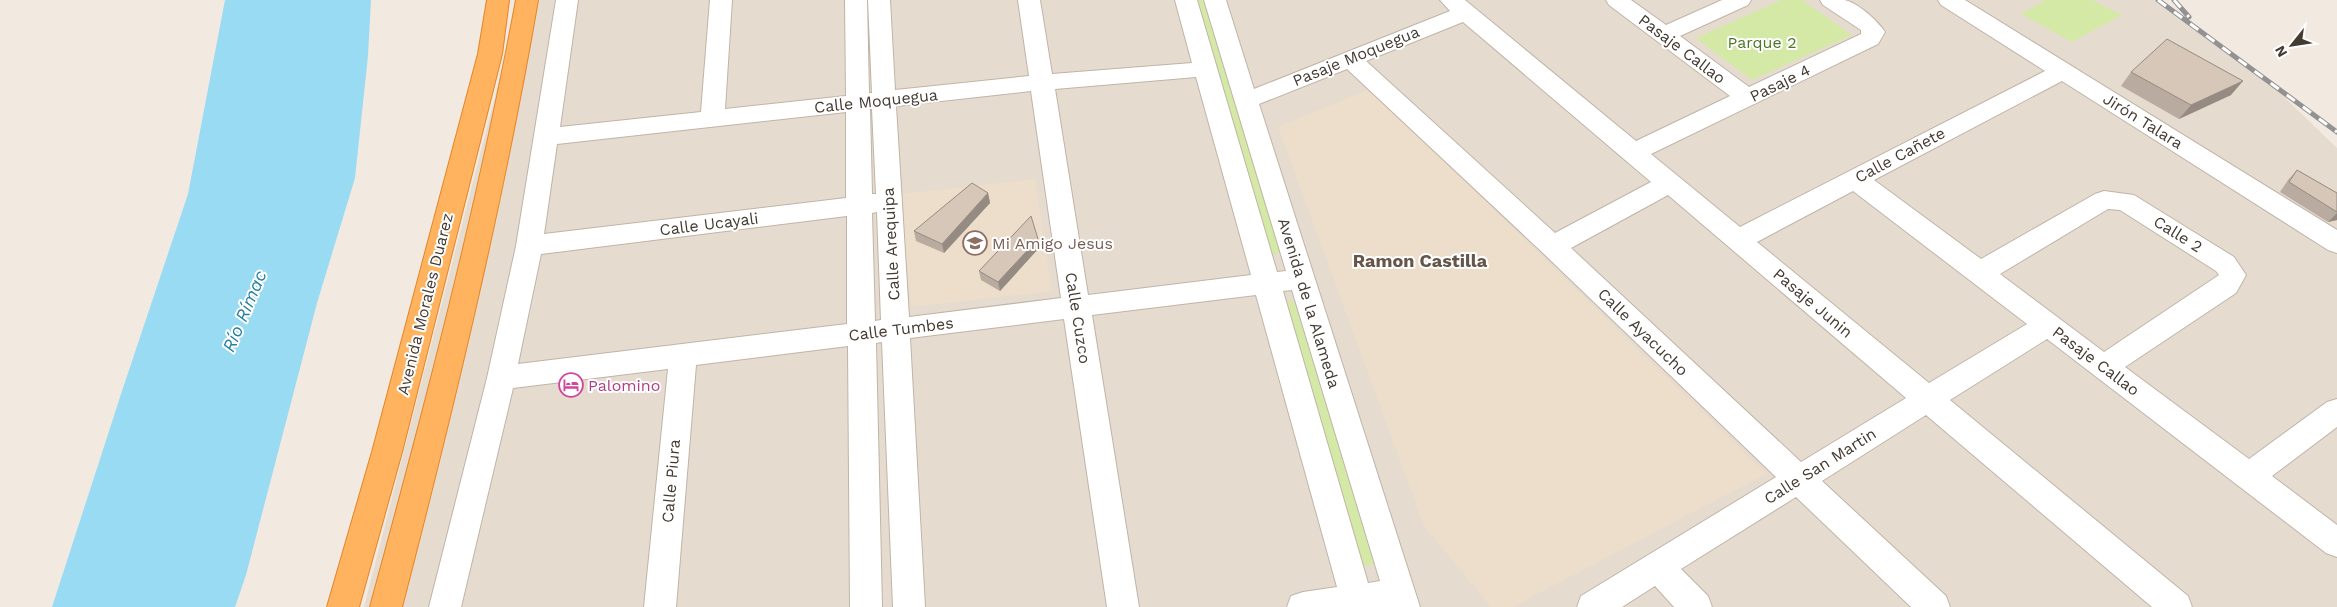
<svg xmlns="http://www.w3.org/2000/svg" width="2337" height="607" font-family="'Work Sans',sans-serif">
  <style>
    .residential { fill: #e6dbcf }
    .education { fill: #ecdeca }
    .green { fill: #d5e9a7 }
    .water { fill: #99dbf3 }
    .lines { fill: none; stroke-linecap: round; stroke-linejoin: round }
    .minor-casing { stroke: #c0b4a7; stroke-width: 2 }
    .highway-casing { stroke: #e48529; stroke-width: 2 }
    .minor { fill: #fff; fill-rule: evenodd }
    .highway { fill: #ffb35f; fill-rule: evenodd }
    .rail-casing { stroke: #929292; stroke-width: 5 }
    .rail { stroke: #fff; stroke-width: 3; stroke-dasharray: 10; stroke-linecap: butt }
    .wall { fill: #b9ab9f }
    .shaded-wall { fill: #968b82 }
    .building { fill: #d7c7b9; stroke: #968b82 }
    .labels { text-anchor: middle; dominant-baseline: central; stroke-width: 4; stroke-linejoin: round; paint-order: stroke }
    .park-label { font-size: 16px; fill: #4f7624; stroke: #fff }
    .street-label { font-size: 16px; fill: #433a32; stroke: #fff }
    .education-label { font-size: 16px; fill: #785e54; stroke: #fff; text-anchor: start }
    .hotel-label { font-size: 16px; fill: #b23c85; stroke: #fff; text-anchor: start }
    .neighbourhood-label { font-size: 18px; font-weight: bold; fill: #665649; stroke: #fff }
    .water-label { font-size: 18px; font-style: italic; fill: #267fa2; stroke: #fff }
  </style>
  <rect width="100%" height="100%" fill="#f2eae1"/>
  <!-- residential -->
  <path class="residential" d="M515 0H2154L2276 89 2337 148V607H364L506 53Z"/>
  <!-- education -->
  <path class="education" d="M1370 89 1766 474 1512 607H1491L1424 526 1278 127Z
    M1035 179 1052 291 911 307 900 194Z"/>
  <!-- green -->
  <path class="green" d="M1188 0H1203L1281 253 1262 255Z
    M1781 0H1802L1852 35 1752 80 1696 38Z
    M2046 0H2092L2122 15 2072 42 2021 14Z
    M1294 301 1375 564 1354 568 1274 302Z"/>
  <!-- water -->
  <path class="water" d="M225 0H371L368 56 355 178 317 303 246 575 235 607H52L123 388 188 194Z"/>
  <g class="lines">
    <!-- minor casing -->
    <g class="minor-casing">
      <path id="minor" d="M556 0H578L560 127 701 112 710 0H732L725 109 846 96 845 0H867L869 93H872L868 0H890L895 90 1029 76 1018 0H1040L1052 74 1192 63 1175 0H1197L1277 272 1286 271 1204 0H1226L1254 89 1450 11 1440 0H1465L1636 141 1730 96 1609 5 1606 0H1631L1666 25 1722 0H1751L1748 5 1680 36 1749 87 1861 34V30L1823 5 1820 0C1828 0 1837 0 1844 0 1857 2 1878 21 1885 32L1878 44 1651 154 1740 227 2045 71 1941 5 1938 0H1965L2337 230V253L2328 250 2062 81 1874 180 1981 259 2095 194 2104 191 2134 195 2234 257 2246 275 2236 293 2125 367 2249 459 2327 402 2337 399V427L2272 476 2337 525V557L2326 553 2047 339 1950 400 2188 596 2192 607H2152L1926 415 1822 481 1946 596 1950 607H1911L1796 497 1681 569 1708 596 1712 607H1674L1655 586 1622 607H1577L1581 596 1776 477 1543 253 1347 69 1259 104 1420 607H1287L1291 596 1303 592 1337 587 1256 295 1092 315 1139 607H1107L1064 319 910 338 925 607H893L882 342 876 343 882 607H850L848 346 696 365 676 607H644L668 369 513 388 461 607H429L487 378 516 246ZM1463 22 1651 182 1555 233 1366 61ZM1196 77 1251 275 1088 295 1055 89ZM1031 91 1061 298 909 317 896 106ZM870 109H872L876 194H872ZM846 112V198L544 234 557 144ZM1853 191 2027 324 1929 383 1757 242ZM1668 195 1906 398 1801 462 1571 248ZM2108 209 2120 210 2216 271 2219 275 2104 352 2000 274ZM877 212 881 320 875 321 872 213ZM847 216V324L518 364 541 254ZM1292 290 1380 581 1368 583 1283 291Z"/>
    </g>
    <!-- highway casing -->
    <g class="highway-casing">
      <path id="highway" d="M487 0H509L502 54 402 452 359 607H327L372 452 478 54Z
        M516 0H538C503 204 454 406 402 607H370C425 406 478 205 516 0Z"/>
    </g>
    <!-- minor -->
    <use href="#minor" class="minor"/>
    <!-- highway -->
    <use href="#highway" class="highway"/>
    <!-- rail casing -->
    <g class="rail-casing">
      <path id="rail" d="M2158 0 2337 132
        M2174 0 2189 17"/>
    </g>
    <!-- rail -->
    <use href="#rail" class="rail"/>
  </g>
  <!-- wall -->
  <path class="wall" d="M2131 72 2231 95 2179 119 2121 86Z
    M2297 170 2337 193V220L2328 222 2280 192 2288 180Z
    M988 193 990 203 944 253 916 241 914 231Z
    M1038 239 1039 248 1000 291 981 280 979 271Z"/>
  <!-- shaded-wall -->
  <path class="shaded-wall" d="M2243 81 2231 95 2179 119 2191 105Z
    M988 193 990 203 944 253 942 244Z
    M2337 213V220L2328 222Z
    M1038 239 1039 248 1000 291 998 282Z"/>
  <!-- building -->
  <path class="building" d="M2167 39 2243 81 2191 105 2131 72Z
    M2297 170 2337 193V212L2289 182Z
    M972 183 988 193 942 244 914 231Z
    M1031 216 1038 239 998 282 979 271Z"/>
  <!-- icons -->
  <defs>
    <g id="school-ring" transform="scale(1.25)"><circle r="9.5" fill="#fff" stroke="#8d6e63" stroke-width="1.5"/><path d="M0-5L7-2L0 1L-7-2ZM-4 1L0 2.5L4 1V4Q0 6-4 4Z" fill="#8d6e63"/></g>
    <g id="hotel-ring" transform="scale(1.25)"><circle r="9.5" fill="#fff" stroke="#d1479c" stroke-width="1.5"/><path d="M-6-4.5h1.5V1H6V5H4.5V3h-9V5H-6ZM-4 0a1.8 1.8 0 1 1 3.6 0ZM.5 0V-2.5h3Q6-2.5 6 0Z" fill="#d1479c"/></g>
  </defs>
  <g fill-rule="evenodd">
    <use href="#school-ring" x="975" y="243"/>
    <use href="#hotel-ring" x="571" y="385"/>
  </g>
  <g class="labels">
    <!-- park labels -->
    <g class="park-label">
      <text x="1762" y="42">Parque 2</text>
    </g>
    <!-- street labels -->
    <g class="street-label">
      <text transform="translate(1682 49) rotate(37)">Pasaje Callao</text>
      <text transform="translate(1356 56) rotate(-22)">Pasaje Moquegua</text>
      <text transform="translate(1780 83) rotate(-26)">Pasaje 4</text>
      <text transform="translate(876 101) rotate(-6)">Calle Moquegua</text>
      <text transform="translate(2143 121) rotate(32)">Jirón Talara</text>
      <text transform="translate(1900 155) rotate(-28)">Calle Cañete</text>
      <text transform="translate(709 224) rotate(-7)">Calle Ucayali</text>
      <text transform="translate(2178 234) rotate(32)">Calle 2</text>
      <text transform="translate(891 244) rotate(-93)">Calle Arequipa</text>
      <text transform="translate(1309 303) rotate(73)">Avenida de la Alameda</text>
      <text transform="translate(1813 303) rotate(40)">Pasaje Junin</text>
      <text transform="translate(425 304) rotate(-76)">Avenida Morales Duarez</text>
      <text transform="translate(1078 318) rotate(81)">Calle Cuzco</text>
      <text transform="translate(901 329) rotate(-7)">Calle Tumbes</text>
      <text transform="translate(1643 332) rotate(44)">Calle Ayacucho</text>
      <text transform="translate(2096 361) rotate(37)">Pasaje Callao</text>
      <text transform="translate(1820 466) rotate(-32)">Calle San Martin</text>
      <text transform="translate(671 481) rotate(-85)">Calle Piura</text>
    </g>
    <!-- education labels -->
    <g class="education-label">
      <text x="992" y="243">Mi Amigo Jesus</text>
    </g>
    <!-- hotel labels -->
    <g class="hotel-label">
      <text x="588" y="385">Palomino</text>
    </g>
    <!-- neighbourhood labels -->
    <g class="neighbourhood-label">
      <text x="1420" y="260">Ramon Castilla</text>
    </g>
    <!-- water labels -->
    <g class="water-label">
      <text transform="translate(244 311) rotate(-67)">Río Rímac</text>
    </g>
  </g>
  <!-- north arrow -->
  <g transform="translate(2292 45) rotate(240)" stroke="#ffffff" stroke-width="4" paint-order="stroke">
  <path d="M0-4L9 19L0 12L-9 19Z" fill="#433a32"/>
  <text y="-8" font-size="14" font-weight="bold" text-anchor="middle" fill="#433a32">N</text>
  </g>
</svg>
